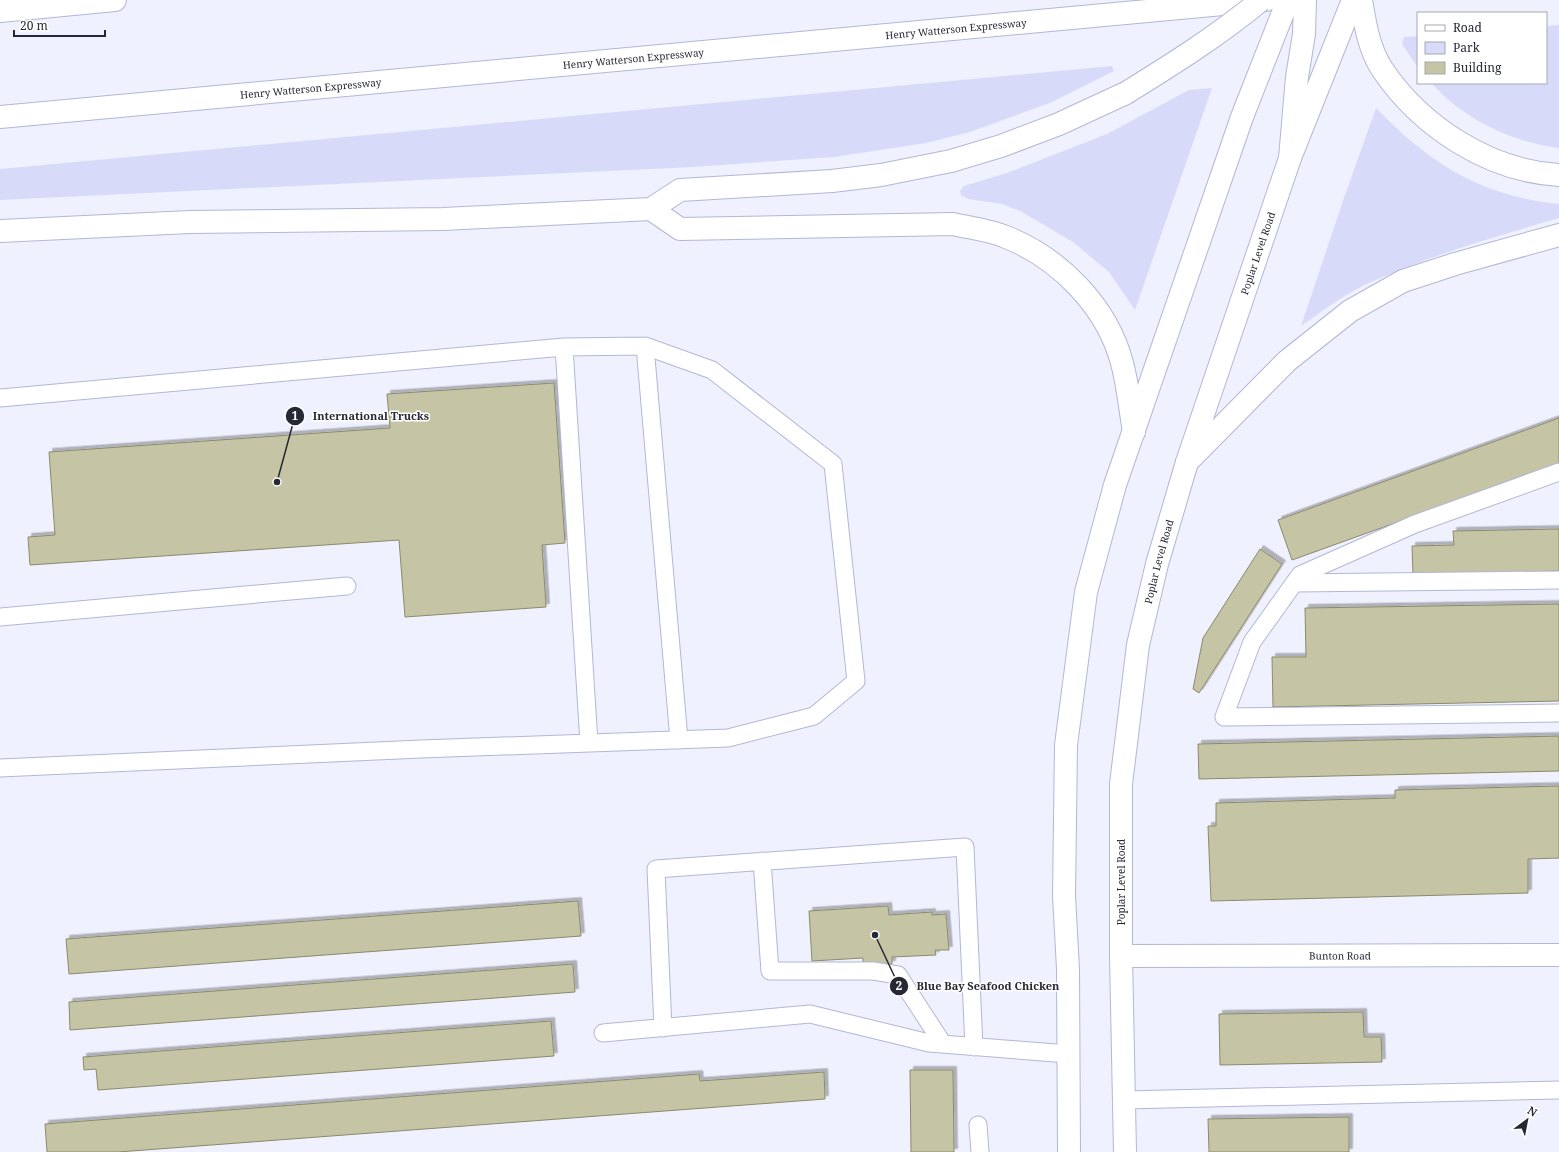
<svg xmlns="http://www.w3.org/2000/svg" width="1559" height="1152" font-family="'Noto Serif',serif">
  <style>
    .green { fill: #d7dbf9 }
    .building { fill: #c5c4a4; stroke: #8b8a6b; filter: url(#shadow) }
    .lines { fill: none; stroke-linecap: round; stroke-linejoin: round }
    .service-casing { stroke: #b2b7d6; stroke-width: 19 }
    .minor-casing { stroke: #b2b7d6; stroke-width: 24 }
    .secondary-casing { stroke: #b2b7d6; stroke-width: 24 }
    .motorway-casing { stroke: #b2b7d6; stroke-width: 24 }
    .service { stroke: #fff; stroke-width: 17 }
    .minor { stroke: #fff; stroke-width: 22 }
    .secondary { stroke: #fff; stroke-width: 22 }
    .motorway { stroke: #fff; stroke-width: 22 }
    .motorway-bridge-casing { stroke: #b2b7d6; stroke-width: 24; stroke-linecap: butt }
    .motorway-bridge { stroke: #fff; stroke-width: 22 }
    .labels { text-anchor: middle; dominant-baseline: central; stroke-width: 3; stroke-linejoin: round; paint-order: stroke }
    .street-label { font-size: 10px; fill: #262834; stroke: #fff }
    .leader { fill: none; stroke: #262834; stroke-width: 1.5 }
    .callout-dot { fill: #262834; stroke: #fff; stroke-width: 1.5 }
    .mark-label { font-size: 12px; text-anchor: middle; font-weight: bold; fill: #fff }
    .callout-label { font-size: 11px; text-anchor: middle; font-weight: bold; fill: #262834; stroke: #fff; stroke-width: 3; stroke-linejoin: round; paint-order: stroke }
  </style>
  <defs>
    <filter id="shadow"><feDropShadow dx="3.5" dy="-3.5" stdDeviation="0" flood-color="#0004"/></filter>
  </defs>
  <rect width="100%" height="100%" fill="#eff1fe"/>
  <!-- green -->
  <path class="green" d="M1559 25V148C1511 142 1464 119 1431 83H1546V26Z
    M1418 36V68L1402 44 1404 37Z
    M1112 66 1114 71 1052 102 970 132 926 143 834 157 693 167 0 200V169Z
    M1212 88 1135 310 1109 272 1073 242 1020 211 1002 204 968 199 961 195 960 191 964 186 1007 173 1107 134 1189 90Z
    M1376 108C1430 164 1481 196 1559 204V218C1508 233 1457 247 1408 267 1391 274 1373 280 1357 289 1337 299 1320 313 1301 326L1344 198Z"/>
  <!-- building -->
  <path class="building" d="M554 383 565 543 542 545 546 607 405 617 399 540 30 565 28 537 55 535 49 452 390 428 387 394Z
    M1559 418V464L1292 560 1278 520Z
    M1559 529V571L1413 575 1412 546 1454 545 1453 531Z
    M1260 549 1282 564 1199 693 1193 689 1203 638Z
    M1559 604V701L1273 707 1272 657H1306L1305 608Z
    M1559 736V771L1199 779 1198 744Z
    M1559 786V858L1528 859V893L1211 901 1208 826H1216V803L1395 798V790Z
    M578 901 581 936 69 974 66 939Z
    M888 906 889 915 932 912V915L946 914 949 950H935L936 955 892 957V964L863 966V958L812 961 809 911Z
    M573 964 575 992 70 1030 69 1002Z
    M1363 1012 1364 1037H1381L1382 1062 1220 1065 1219 1014Z
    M551 1021 554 1056 98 1090 96 1069 84 1070 83 1057Z
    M910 1070H953L954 1152H911Z
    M824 1072 825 1099 118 1152H47L45 1124 699 1074 700 1081Z
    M1349 1117V1152H1209L1208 1119Z"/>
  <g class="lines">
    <!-- service casing -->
    <g class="service-casing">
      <path id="service" d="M645 346 679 740
        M564 347 589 743
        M0 398 564 347 645 346 712 370 833 464 856 681 814 716 728 738 421 749 0 768
        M1559 472 1415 524 1300 575 1252 642 1224 717 1559 713
        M1295 583 1559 580
        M0 617 347 586
        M762 861 770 971H873L898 975 943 1044
        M663 1028 656 869 965 847 974 1047
        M603 1033 810 1014 929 1043 1068 1054
        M1124 1100 1559 1090
        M978 1125 980 1152"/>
    </g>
    <!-- minor casing -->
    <g class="minor-casing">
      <g id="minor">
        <path id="s1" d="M1121 956 1559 955"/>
      </g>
    </g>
    <!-- secondary casing -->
    <g class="secondary-casing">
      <g id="secondary">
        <path d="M1069 1152 1068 969 1064 896 1066 745 1086 592 1115 485 1242 117 1288 0"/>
        <path id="s2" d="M1125 1152 1121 956V784L1138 645 1157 564 1187 462 1290 158 1353 0"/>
      </g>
    </g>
    <!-- motorway casing -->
    <g class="motorway-casing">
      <g id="motorway">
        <path d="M1361 0C1365 24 1369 49 1382 69 1421 127 1489 171 1559 175"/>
        <path d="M0 11 115 0"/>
        <path id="s3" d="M0 117 1266 0"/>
        <path d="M1290 158 1297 77 1304 34 1305 0"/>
        <path d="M651 209 680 229 953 224C970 228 989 230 1006 237 1059 258 1107 306 1122 363 1128 385 1130 409 1134 432"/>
        <path d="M0 231 190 222 443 219 651 209 680 190 832 181 881 175 951 161 1001 146 1059 124 1126 93"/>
        <path d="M1187 462 1287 361 1350 311 1403 281 1455 264 1559 235"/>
      </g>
    </g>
    <!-- service -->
    <use href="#service" class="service"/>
    <!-- minor -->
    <use href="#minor" class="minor"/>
    <!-- secondary -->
    <use href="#secondary" class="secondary"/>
    <!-- motorway -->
    <use href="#motorway" class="motorway"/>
    <!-- motorway-bridge casing -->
    <g class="motorway-bridge-casing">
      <path id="motorway-bridge" d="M1126 93C1173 64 1219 35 1261 0"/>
    </g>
    <!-- motorway-bridge -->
    <use href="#motorway-bridge" class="motorway-bridge"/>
  </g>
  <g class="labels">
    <!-- street labels -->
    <g class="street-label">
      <text stroke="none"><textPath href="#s3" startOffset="960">Henry Watterson Expressway</textPath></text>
      <text stroke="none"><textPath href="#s3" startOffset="636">Henry Watterson Expressway</textPath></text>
      <text stroke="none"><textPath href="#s3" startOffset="312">Henry Watterson Expressway</textPath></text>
      <text stroke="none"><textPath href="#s2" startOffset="918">Poplar Level Road</textPath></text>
      <text stroke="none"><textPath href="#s2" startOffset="594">Poplar Level Road</textPath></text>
      <text transform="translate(1121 882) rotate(-90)">Poplar Level Road</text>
      <text stroke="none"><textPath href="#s1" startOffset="219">Bunton Road</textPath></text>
    </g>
  </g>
  <!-- callouts -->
  <path class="leader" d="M277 482L295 416M875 935L899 986"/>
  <g class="callout-dot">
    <circle cx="277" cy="482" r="4"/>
    <circle cx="875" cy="935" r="4"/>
    <circle cx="295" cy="416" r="10"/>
    <circle cx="899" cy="986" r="10"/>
  </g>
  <g class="mark-label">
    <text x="295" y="420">1</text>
    <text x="899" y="990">2</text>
  </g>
  <g class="callout-label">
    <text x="371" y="420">International Trucks</text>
    <text x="988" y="990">Blue Bay Seafood Chicken</text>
  </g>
  <!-- legend -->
  <rect x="1417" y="12" width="130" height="72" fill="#ffffff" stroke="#a8a9ae"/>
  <rect x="1425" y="25" width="20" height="6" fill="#ffffff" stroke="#a8a9ae"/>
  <text x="1453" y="32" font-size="12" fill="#262834">Road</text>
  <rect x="1425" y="42" width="20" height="12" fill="#d7dbf9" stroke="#a8a9ae"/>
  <text x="1453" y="52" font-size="12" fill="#262834">Park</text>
  <rect x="1425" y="62" width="20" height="12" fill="#c5c4a4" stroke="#a8a9ae"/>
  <text x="1453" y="72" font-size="12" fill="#262834">Building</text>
  <!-- north arrow -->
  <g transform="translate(1527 1120) rotate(32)" stroke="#ffffff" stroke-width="3" paint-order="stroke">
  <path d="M0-3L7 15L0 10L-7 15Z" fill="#262834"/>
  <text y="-6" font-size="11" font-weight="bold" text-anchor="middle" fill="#262834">N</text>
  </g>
  <!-- scale -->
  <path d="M14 30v6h91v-6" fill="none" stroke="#262834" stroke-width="2"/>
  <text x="20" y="30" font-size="12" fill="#262834" stroke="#ffffff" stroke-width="3" paint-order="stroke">20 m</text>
</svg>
